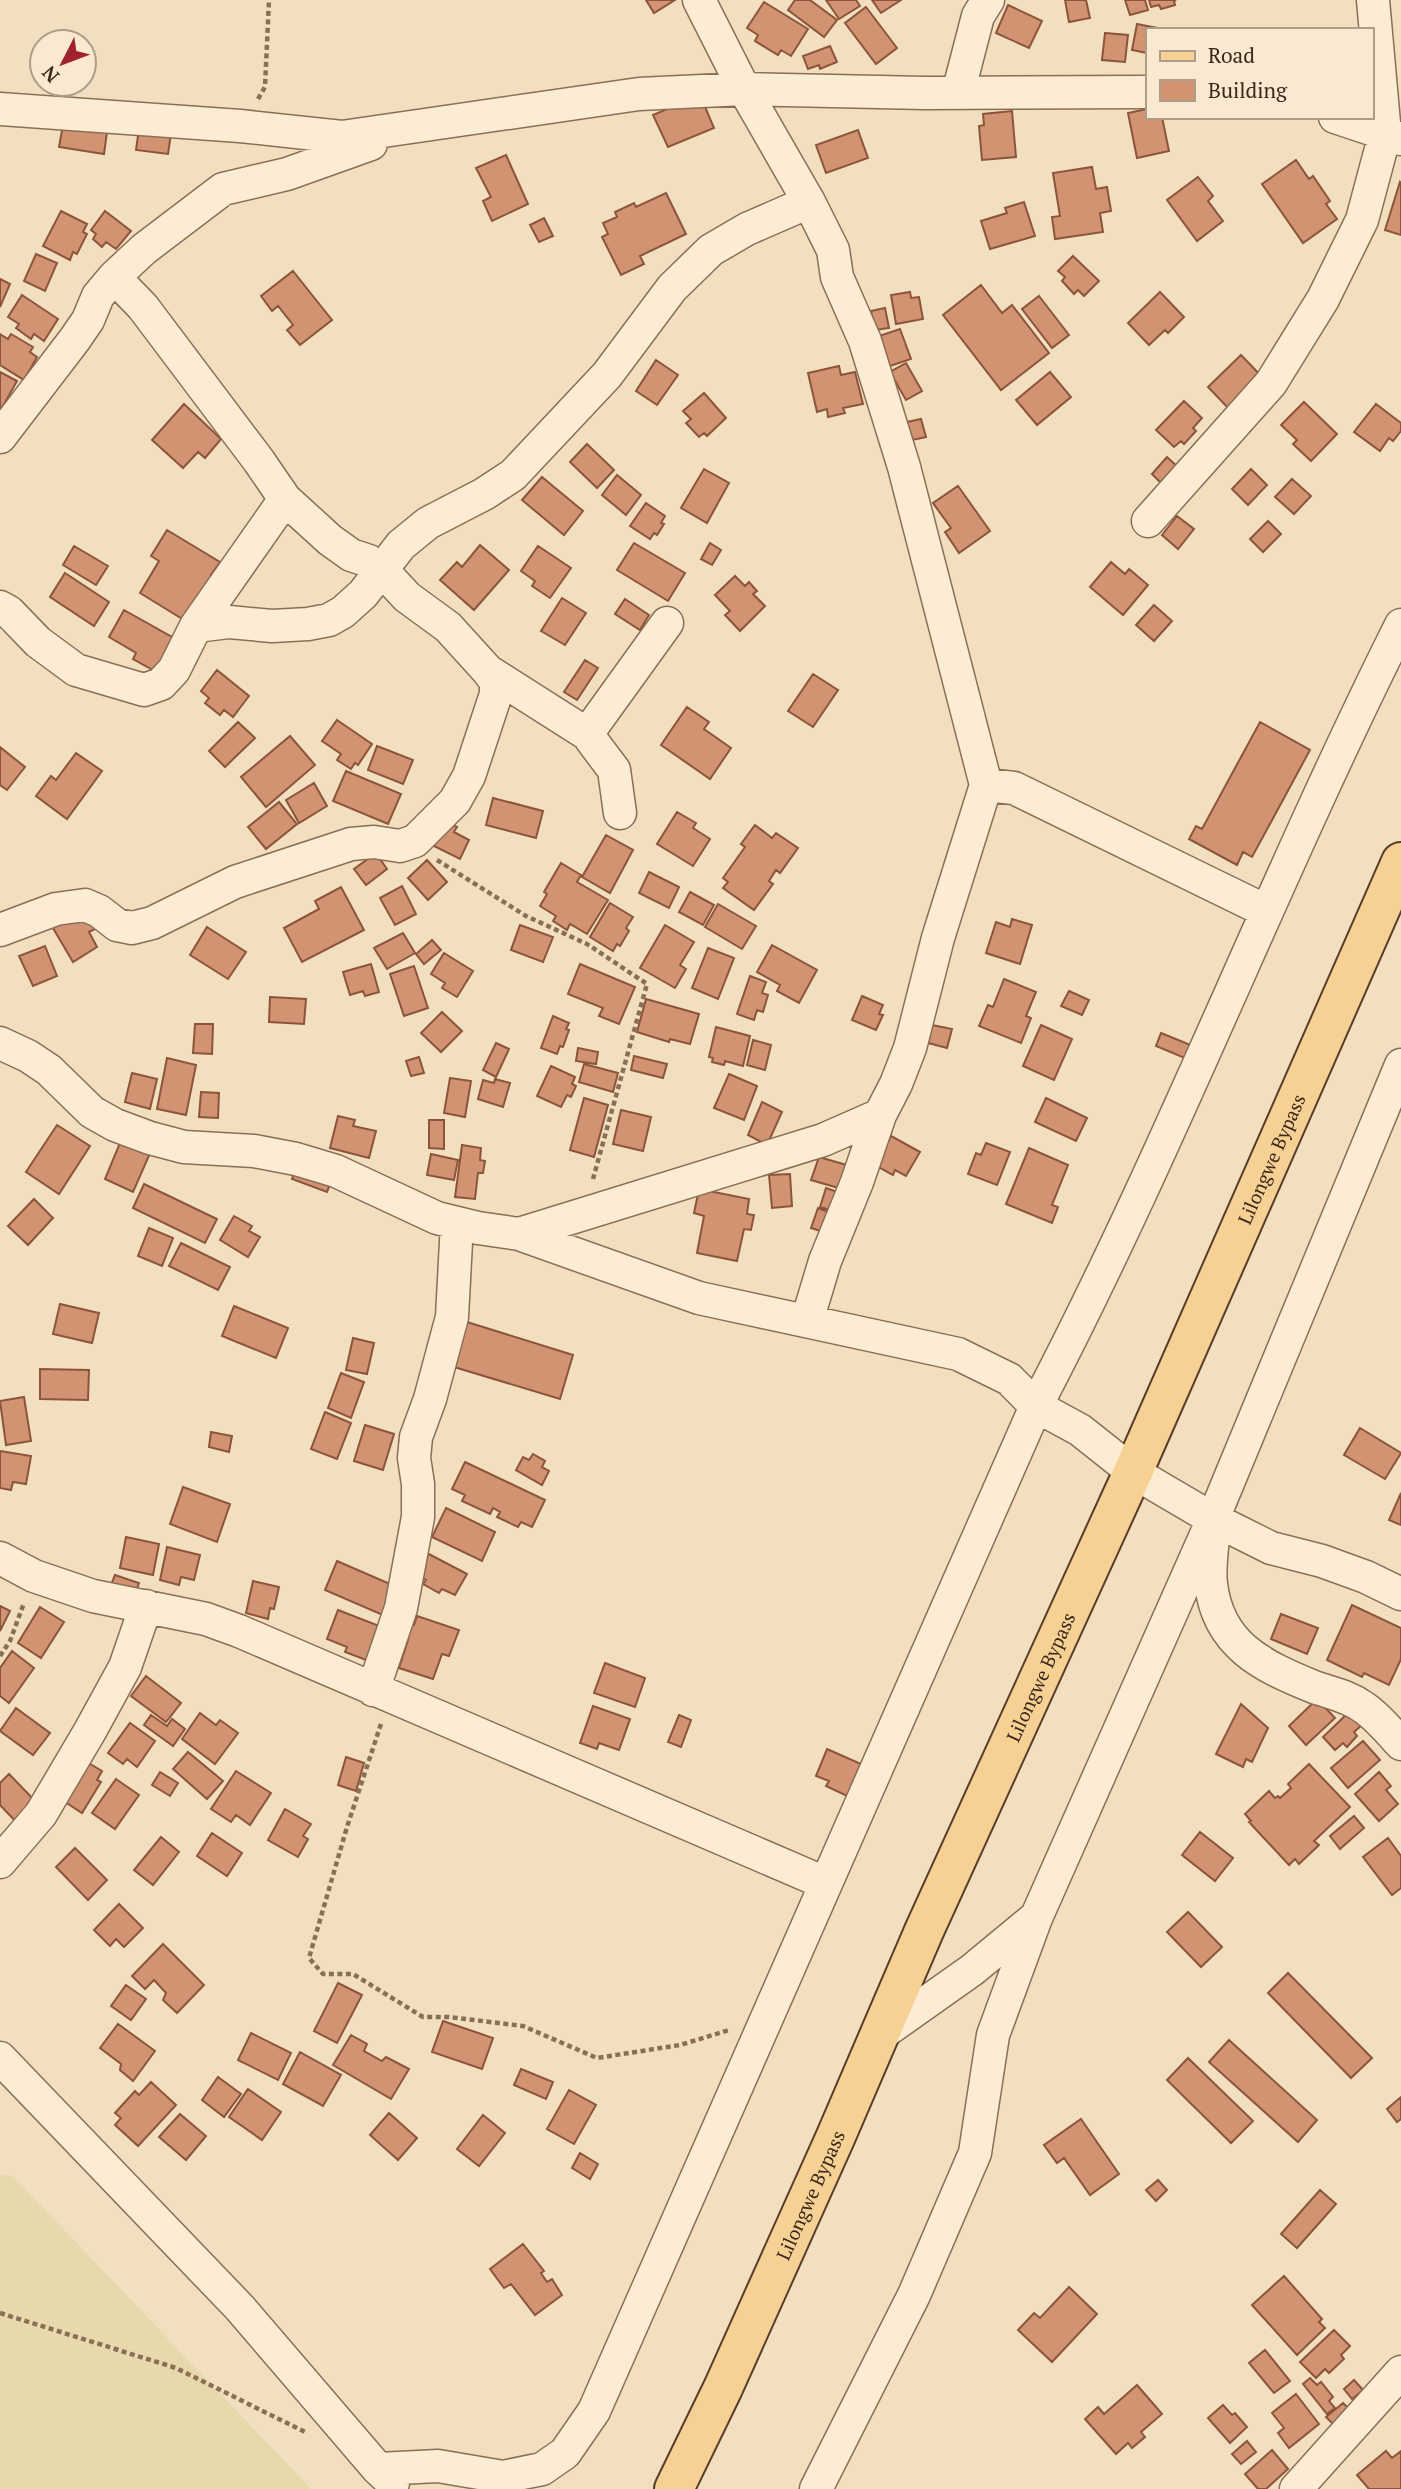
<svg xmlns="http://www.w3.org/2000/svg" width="1401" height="2489" font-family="'PT Serif',serif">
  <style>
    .farmland { fill: #e7d9ac }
    .building { fill: #d29373; stroke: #8c553a; stroke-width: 2 }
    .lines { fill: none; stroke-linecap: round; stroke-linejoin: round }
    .minor-casing { stroke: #8b6e56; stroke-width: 35 }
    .primary-casing { stroke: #593d2b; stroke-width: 42 }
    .path { stroke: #8b6e56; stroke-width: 4.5; stroke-dasharray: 5 3.5; stroke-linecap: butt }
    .minor { stroke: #fbecd3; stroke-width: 32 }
    .primary { stroke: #f7d194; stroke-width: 38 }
    .labels { text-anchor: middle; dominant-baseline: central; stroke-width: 5; stroke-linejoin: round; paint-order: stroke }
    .street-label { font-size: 19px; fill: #3a281c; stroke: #f8e9d0 }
  </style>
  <rect width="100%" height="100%" fill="#f1dfc0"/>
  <!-- farmland -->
  <path class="farmland" d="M0 2175 13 2176 311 2489H0Z"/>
  <!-- building -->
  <path class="building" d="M646 0H675L654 13Z
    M795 0H810L837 20 824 37 788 10Z
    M826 0H856L860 6 839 19Z
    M872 0H901L881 13Z
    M1065 0H1086L1090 18 1069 22Z
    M1125 0H1145L1148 10 1130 15Z
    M1149 0H1176L1174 1 1175 5 1161 9 1159 5 1151 7Z
    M764 2 808 29 791 56 781 50 778 55 755 41 758 35 747 28Z
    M1008 5 1042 21 1029 48 996 33Z
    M866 7 897 48 876 64 845 23Z
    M1137 24 1168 30H1147V53L1132 50Z
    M1105 33 1128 35 1125 62 1102 60Z
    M830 46 837 62 820 69 819 65 808 69 803 56Z
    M700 95 714 128 668 147 653 115Z
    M1147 109V117H1162L1169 151 1137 158 1128 113Z
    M1012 111 1016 157 982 160 979 126 984 125 983 114Z
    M63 125 107 132 104 154 59 147Z
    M139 129 171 134 168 154 136 150Z
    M858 130 868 158 826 173 816 145Z
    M506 155 528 204 492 221 483 201 491 197 476 168Z
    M1296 160 1309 179 1313 176 1330 201 1326 204 1337 219 1303 243 1262 184Z
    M1092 167 1096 189 1107 187 1111 211 1100 213 1103 232 1055 239 1052 217 1060 216 1053 173Z
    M1198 177 1213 196 1208 201 1223 221 1197 241 1167 200Z
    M1400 182 1401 183V235L1385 230Z
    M666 193 686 234 640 256 644 264 621 275 602 237 608 234 603 223 617 217 615 212 634 203 636 207Z
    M1024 202 1035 236 990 249 981 221 1007 213 1005 208Z
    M61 211 87 224 83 232 87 234 77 254 73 252 70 260 43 246Z
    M105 211 131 231 116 249 106 242 102 247 93 239 96 234 91 230Z
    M544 218 553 236 539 242 530 225Z
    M36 254 57 263 45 291 24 281Z
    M1073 256 1099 281 1084 296 1078 290 1074 294 1062 281 1065 277 1058 271Z
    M293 271 332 320 300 345 287 330 293 325 278 306 272 311 261 296Z
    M0 279 10 284 0 307Z
    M981 285 1002 313 1012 305 1049 353 1001 390 943 315Z
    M910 292 911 298 919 297 923 319 896 324 891 295Z
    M1160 292 1184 317 1168 333 1165 330 1149 345 1128 323Z
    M22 295 58 319 44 341 34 334 31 339 16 328 19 324 8 317Z
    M1039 296 1069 335 1052 348 1022 309Z
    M885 308 889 328 875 330 871 311Z
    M900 329 911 359 887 367 876 337Z
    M0 334 8 339 11 334 33 347 30 352 37 357 24 380 0 365Z
    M1241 355 1266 381 1230 410 1208 387Z
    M656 360 678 375 657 405 636 391Z
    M906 363 922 391 906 400 890 372Z
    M839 366 841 375 855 372 863 404 843 408 845 413 828 417 827 409 817 412 808 373Z
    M0 372 17 381 2 408 0 407Z
    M1050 372 1071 397 1037 425 1016 400Z
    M704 393 726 418 707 436 704 433 699 437 686 423 691 419 683 411Z
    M1184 401 1202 418 1193 428 1196 431 1184 444 1181 441 1174 447 1156 430Z
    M1304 402 1337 434 1311 461 1293 444 1297 440 1281 425Z
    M184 404 221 439 205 458 198 452 183 468 152 440Z
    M1376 404 1401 423V431L1393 441 1389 438 1380 451 1354 432Z
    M921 419 926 437 912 440 907 422Z
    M587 444 614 470 597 488 570 462Z
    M1167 457 1179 468 1163 485 1152 474Z
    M704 469 729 483 707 523 681 508Z
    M1251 469 1267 485 1248 505 1232 489Z
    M617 475 641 495 626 515 602 495Z
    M542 477 583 511 564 535 522 500Z
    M1292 479 1311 496 1294 514 1275 497Z
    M958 486 990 531 959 553 945 532 951 528 933 503Z
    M646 503 665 516 661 523 664 524 657 535 654 533 650 539 630 526Z
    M1177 516 1194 529 1178 549 1162 535Z
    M1268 521 1281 534 1263 552 1250 539Z
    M167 530 220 562 211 575 217 579 184 620 140 593 159 561 151 556Z
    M634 543 685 573 668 601 617 570Z
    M710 543 721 550 712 565 701 559Z
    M480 545 509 570 474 610 440 580 457 562 462 567Z
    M74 546 108 566 96 585 63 565Z
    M538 546 571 568 550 598 532 586 535 581 521 571Z
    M1111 562 1125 574 1129 569 1148 585 1123 615 1090 587Z
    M65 573 109 602 94 626 50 597Z
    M735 576 745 586 749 582 757 591 753 594 765 606 740 631 725 615 730 611 715 595Z
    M562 598 586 613 565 645 541 631Z
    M625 599 649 615 640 630 615 614Z
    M1154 605 1172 621 1154 641 1136 625Z
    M124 610 179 641 160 674 133 659 136 653 109 637Z
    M585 660 598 668 577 700 564 692Z
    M217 670 249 696 233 717 224 710 220 715 205 703 209 698 201 691Z
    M813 674 838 690 813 727 788 711Z
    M687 707 709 722 704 729 731 748 710 779 661 745Z
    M337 720 372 744 358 765 355 763 351 769 337 760 341 754 322 741Z
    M238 722 255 738 225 767 209 751Z
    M1260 722 1310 750 1252 857 1243 852 1237 865 1189 839 1196 826 1202 829Z
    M290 736 315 765 266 807 241 777Z
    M377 746 413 760 403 784 368 770Z
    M0 747 25 767 7 790 0 785Z
    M76 753 102 771 67 819 36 796 51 776 56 780Z
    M346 771 401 794 388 824 333 801Z
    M314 783 327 806 299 823 286 800Z
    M493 798 543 811 536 838 486 825Z
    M279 802 297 824 266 849 248 827Z
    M677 812 696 823 693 828 710 839 693 866 657 844Z
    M442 820 457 827 454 832 469 840 460 859 430 844Z
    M755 825 772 838 776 833 798 848 780 873 776 870 769 881 773 884 754 910 723 888 728 882 723 878 745 847 741 844Z
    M606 835 633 850 610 893 582 877Z
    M376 853 387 869 366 885 354 869Z
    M427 860 447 882 428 900 408 878Z
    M561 863 581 875 577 882 608 900 587 934 570 924 567 930 553 921 556 916 540 906 547 894 544 892Z
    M649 872 679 887 669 908 639 893Z
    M402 886 416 914 395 925 380 898Z
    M341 887 364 930 302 962 284 928 319 909 315 901Z
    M690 892 714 905 703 925 679 912Z
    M610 903 633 917 626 928 629 931 620 946 617 944 613 951 590 937Z
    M718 904 756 926 742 949 705 927Z
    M84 909 95 929 89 932 97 947 73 962 53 928Z
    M1012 919 1032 925 1020 964 986 953 996 922 1010 927Z
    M520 925 553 937 543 962 511 950Z
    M665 925 694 942 680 965 686 969 675 988 640 968Z
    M207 927 246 952 228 979 190 955Z
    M403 933 415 953 387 969 374 948Z
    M432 940 441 950 424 964 416 954Z
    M772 945 817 970 799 1003 777 991 780 985 757 972Z
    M45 946 57 976 33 986 19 956Z
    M708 948 734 958 718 999 692 988Z
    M444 953 473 971 457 997 442 988 445 983 431 974Z
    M371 964 379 992 365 996 363 991 350 995 343 972Z
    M580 964 635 987 619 1024 599 1016 603 1008 568 994Z
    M414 966 428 1008 404 1016 390 974Z
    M750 976 766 982 762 993 768 995 763 1012 757 1010 754 1020 737 1014Z
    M1004 979 1036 992 1026 1016 1031 1018 1021 1043 979 1026 988 1005 993 1007Z
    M1069 991 1089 1000 1082 1015 1061 1006Z
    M862 996 883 1005 879 1014 883 1015 876 1030 852 1020Z
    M270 997 306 999 304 1024 269 1022Z
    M646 999 699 1014 690 1044 670 1039 669 1042 637 1032Z
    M442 1012 462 1031 441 1052 421 1033Z
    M553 1016 569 1023 566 1029 569 1030 563 1047 560 1046 557 1054 541 1048Z
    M195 1024H213L212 1054 193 1053Z
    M932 1025 952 1029 947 1048 928 1043Z
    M1041 1025 1072 1039 1054 1080 1023 1066Z
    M716 1027 750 1036 743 1066 725 1061 724 1065 712 1062 713 1058 709 1057Z
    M1161 1033 1193 1046 1187 1059 1156 1046Z
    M753 1040 771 1045 765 1070 747 1065Z
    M496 1043 509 1049 496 1077 483 1070Z
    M578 1048 598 1052 596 1064 576 1061Z
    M634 1056 667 1064 663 1078 631 1070Z
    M419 1057 424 1073 411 1076 406 1061Z
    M167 1058 196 1065 186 1115 157 1109Z
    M584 1064 618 1073 613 1092 579 1082Z
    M551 1066 575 1077 572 1084 576 1086 571 1097 567 1095 561 1107 537 1096Z
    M132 1073 157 1079 150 1109 125 1102Z
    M729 1074 757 1086 744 1120 714 1108Z
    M450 1078 471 1081 465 1117 444 1113Z
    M495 1079 510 1083 503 1107 478 1099 483 1080 494 1083Z
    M201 1092 219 1093 218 1118 199 1117Z
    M584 1098 608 1105 594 1157 570 1150Z
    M1046 1098 1087 1118 1076 1141 1035 1122Z
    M762 1102 782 1112 767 1145 748 1135Z
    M621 1110 651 1117 643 1151 613 1144Z
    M338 1116 355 1120 353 1126 376 1131 369 1158 330 1148Z
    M429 1120H444V1149L429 1148Z
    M57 1125 90 1146 59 1194 26 1172Z
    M891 1136 920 1152 906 1176 895 1170 893 1175 875 1165Z
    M122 1138 151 1151 133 1192 105 1179Z
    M986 1143 1010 1152 997 1185 968 1174 976 1153 981 1155Z
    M462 1145 481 1148 480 1160 485 1161 483 1173H478L475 1199 455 1197Z
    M1029 1148 1068 1165 1052 1205 1058 1207 1052 1223 1006 1204Z
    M431 1154 458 1160 454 1180 427 1175Z
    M819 1157 850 1166 842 1189 811 1180Z
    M296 1166 332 1179 327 1192 292 1179Z
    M790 1174 792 1206 772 1208 769 1175Z
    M144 1184 217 1219 205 1243 133 1208Z
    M826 1188 843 1194 837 1212 820 1207Z
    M699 1189 749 1199 747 1214 754 1215 751 1230 744 1229 737 1261 697 1253 704 1216 694 1213Z
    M34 1199 53 1218 28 1245 8 1226Z
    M818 1208 834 1214 827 1233 811 1228Z
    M234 1216 252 1226 249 1231 260 1237 248 1257 220 1240Z
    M149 1228 173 1238 162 1266 138 1256Z
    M181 1243 230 1267 218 1290 169 1266Z
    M60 1304 99 1313 92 1343 53 1334Z
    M234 1306 288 1328 276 1358 222 1336Z
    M467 1322 573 1355 560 1399 454 1367Z
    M353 1338 374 1343 367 1374 346 1370Z
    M40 1369 89 1370 88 1400 40 1399Z
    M341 1373 364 1382 351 1418 328 1408Z
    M24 1397 31 1441 6 1445 0 1401Z
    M325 1412 351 1423 337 1459 311 1449Z
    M365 1425 394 1434 383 1470 354 1461Z
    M1360 1428 1401 1453 1385 1479 1344 1455Z
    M211 1432 232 1436 229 1452 209 1447Z
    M0 1451 31 1456 26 1484 13 1482 11 1490 0 1488Z
    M533 1454 545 1461 542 1467 549 1471 542 1485 516 1470 523 1457 529 1460Z
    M465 1462 545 1500 532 1527 521 1522 518 1527 497 1517 500 1512 493 1508 490 1514 462 1501 465 1495 452 1489Z
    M183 1487 230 1504 217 1542 170 1524Z
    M1401 1493V1525L1389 1520Z
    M446 1508 495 1532 482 1561 432 1537Z
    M126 1537 159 1544 153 1575 120 1568Z
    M167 1547 200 1555 194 1580 181 1577 179 1585 160 1580Z
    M425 1552 467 1574 455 1595 442 1589 439 1593 423 1584 426 1580 414 1573Z
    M337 1561 397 1587 385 1616 325 1590Z
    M115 1575 139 1583 135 1594 111 1585Z
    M253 1581 279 1587 274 1609 270 1608 268 1619 246 1613Z
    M1352 1605 1401 1628V1659L1389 1685 1364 1673 1362 1677 1327 1660Z
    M0 1606 10 1611 0 1631Z
    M40 1607 64 1622 41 1658 18 1643Z
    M338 1610 387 1629 374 1663 345 1652 347 1647 327 1639Z
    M1281 1614 1318 1628 1307 1654 1271 1639Z
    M417 1616 459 1630 449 1656 442 1654 433 1679 399 1668 408 1640 402 1638 407 1623 414 1625Z
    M12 1651 34 1668 9 1703 0 1696V1668Z
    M605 1663 645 1678 635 1707 594 1693Z
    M146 1676 181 1703 166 1722 131 1696Z
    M1317 1699 1335 1718 1306 1745 1289 1726Z
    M1241 1704 1268 1728 1252 1762 1246 1759 1243 1767 1216 1754Z
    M593 1706 630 1719 619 1750 599 1743 597 1749 580 1743Z
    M16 1708 50 1733 33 1755 0 1731Z
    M1349 1712 1362 1725 1354 1732 1357 1736 1347 1747 1343 1743 1335 1750 1323 1737Z
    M200 1713 216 1725 220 1720 238 1733 215 1764 182 1739Z
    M151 1715 167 1726 172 1719 185 1729 173 1746 144 1725Z
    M679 1715 691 1720 681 1747 668 1742Z
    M130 1723 155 1741 137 1767 127 1759 123 1764 108 1753Z
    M1363 1741 1380 1760 1348 1788 1331 1768Z
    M827 1749 861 1764 847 1796 826 1786 829 1781 816 1776Z
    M188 1752 223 1781 207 1799 173 1769Z
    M346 1757 364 1763 356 1791 338 1785Z
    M82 1759 102 1771 97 1780 101 1782 82 1813 59 1798Z
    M1309 1764 1350 1807 1314 1841 1319 1845 1299 1864 1295 1859 1289 1865 1249 1822 1251 1821 1245 1814 1269 1791 1275 1798 1278 1796 1280 1798 1291 1788 1288 1784Z
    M236 1771 271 1793 250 1825 236 1815 231 1822 211 1809Z
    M160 1772 178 1783 170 1796 152 1785Z
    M1379 1772 1391 1786 1386 1790 1398 1804 1379 1821 1355 1794Z
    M9 1774 41 1807 21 1827 0 1805V1783Z
    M116 1779 139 1795 115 1829 92 1813Z
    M285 1809 311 1824 303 1836 308 1839 298 1857 268 1840Z
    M1354 1816 1364 1828 1340 1849 1330 1836Z
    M1200 1832 1233 1858 1215 1881 1182 1855Z
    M212 1833 242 1853 227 1876 197 1856Z
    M161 1837 179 1852 153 1885 134 1870Z
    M1388 1838 1401 1856V1888L1392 1895 1363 1857Z
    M75 1848 107 1880 88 1900 56 1867Z
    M119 1904 143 1928 124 1947 116 1939 110 1946 94 1930Z
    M1188 1912 1222 1947 1201 1967 1167 1932Z
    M163 1944 204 1985 177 2013 163 2000 166 1993 154 1980 145 1989 132 1976Z
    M1288 1973 1372 2058 1351 2078 1268 1993Z
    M338 1983 362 1995 337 2043 314 2031Z
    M126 1985 146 1999 131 2020 111 2006Z
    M443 2021 493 2038 482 2069 432 2052Z
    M118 2024 155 2051 133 2081 120 2070 121 2064 100 2048Z
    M251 2033 291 2053 278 2080 238 2060Z
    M351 2035 367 2044 364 2051 382 2061 386 2057 409 2069 391 2099 333 2065Z
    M1229 2040 1317 2120 1298 2142 1209 2062Z
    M300 2052 341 2075 323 2106 283 2084Z
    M1188 2058 1253 2121 1231 2143 1167 2080Z
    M521 2069 553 2082 546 2099 514 2085Z
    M218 2077 241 2094 224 2117 202 2100Z
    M151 2082 176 2105 138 2146 115 2125 121 2118 115 2113 135 2091 139 2095Z
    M248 2089 281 2112 262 2140 229 2117Z
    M569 2090 596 2105 574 2144 547 2129Z
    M1401 2097V2119L1397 2122 1387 2109Z
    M389 2113 417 2138 398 2160 370 2135Z
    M180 2114 206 2136 186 2160 159 2137Z
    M483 2115 505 2133 479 2166 457 2149Z
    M1081 2119 1119 2174 1090 2195 1064 2158 1057 2163 1044 2145Z
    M580 2153 598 2164 590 2179 572 2168Z
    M1158 2180 1167 2190 1156 2201 1146 2190Z
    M1320 2190 1336 2204 1297 2248 1281 2234Z
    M523 2244 544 2271 541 2273 547 2282 552 2279 562 2295 535 2315 511 2284 504 2288 490 2269Z
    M1284 2276 1322 2319 1319 2322 1325 2328 1297 2355 1252 2305Z
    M1069 2287 1097 2314 1052 2362 1018 2330 1034 2313 1040 2318Z
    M1334 2330 1350 2346 1341 2355 1344 2359 1329 2373 1325 2369 1316 2378 1300 2362Z
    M1265 2350 1290 2381 1274 2393 1249 2363Z
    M1310 2378 1317 2385 1321 2382 1333 2397 1329 2401 1335 2408 1327 2414 1303 2384Z
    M1354 2380 1363 2390 1352 2399 1344 2389Z
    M1137 2385 1162 2414 1141 2432 1145 2437 1132 2448 1128 2443 1116 2454 1085 2419 1098 2407 1104 2414Z
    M1296 2394 1319 2424 1289 2448 1278 2433 1284 2428 1272 2413Z
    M1343 2403 1352 2412 1335 2426 1326 2417Z
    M1223 2405 1232 2415 1235 2413 1247 2427 1230 2443 1208 2418Z
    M1247 2441 1256 2452 1241 2464 1232 2454Z
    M1272 2450 1288 2469 1266 2489H1258L1245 2474Z
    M1386 2451 1392 2458 1401 2451V2489H1369L1357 2475Z"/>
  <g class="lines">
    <!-- minor casing -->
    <g class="minor-casing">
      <path id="minor" d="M699 0 744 89 809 202 833 250 837 277 865 341 904 467 986 785 938 938 910 1048 896 1084 880 1115 857 1182 825 1261 807 1321
        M958 93 978 16 988 0
        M0 109 240 126 342 137 639 94 744 89 925 93 1147 92
        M1335 117 1401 139
        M0 437 75 339 88 320 98 296 114 277 144 249 223 189 287 174 371 144
        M1148 521 1271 383 1323 299 1362 220 1385 134 1373 0
        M0 607 9 612 38 642 76 670 144 690 161 684 174 670 196 626 285 499
        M196 626 229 622 272 626 308 624 329 620 343 612 363 594 401 545 428 523 484 494 513 475 607 375 672 288 711 250 747 229 809 202
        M488 671 587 734 614 770 620 813
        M587 734 667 623
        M986 785 1014 788 1266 911
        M0 930 56 909 85 905 99 911 117 925 132 928 152 923 235 882 351 844 374 842 400 846 415 841 455 801 469 776 496 694V682L488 671 448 627 407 597 381 569 369 561 351 555 330 540 285 499 259 461 143 307 114 277
        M0 1043 28 1056 49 1070 92 1112 115 1125 150 1138 184 1147 254 1151 296 1159 336 1171 437 1218 478 1228 519 1234 699 1298 958 1354 1009 1379 1036 1406 1080 1430 1133 1472 1213 1519 1271 1548 1322 1561 1366 1577 1401 1594
        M519 1234 823 1140 880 1115
        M1213 1536C1212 1552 1209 1569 1211 1584 1218 1645 1262 1666 1314 1687 1331 1693 1348 1696 1363 1707 1377 1716 1390 1732 1401 1744
        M0 1558 34 1576 93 1596 206 1619 239 1631 825 1883
        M373 1690 401 1608 418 1517V1484L414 1458 416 1437 430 1399 452 1317 457 1223
        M0 1862 41 1814 90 1731 125 1667 146 1606
        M880 2035 972 1970 1035 1918
        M0 2058 240 2308 378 2469 393 2483
        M378 2469 438 2466 503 2477 542 2469 565 2453 594 2411 1036 1406C1170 1151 1272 882 1401 625
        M816 2489 914 2295 975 2153 993 2035 1036 1918 1213 1519 1401 1065
        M1296 2489 1401 2372"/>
    </g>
    <!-- primary casing -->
    <g class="primary-casing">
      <g id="primary">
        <path id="s1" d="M674 2489 723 2388 836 2136 924 1931 1133 1472 1401 862"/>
      </g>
    </g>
    <!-- path -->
    <path class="path" d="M258 99 265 87 269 0
      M437 860 526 916 587 944 647 984 593 1179
      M0 1656 10 1641 24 1603
      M381 1724 347 1827 309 1958 323 1974H353L423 2017H449L523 2026 597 2058 680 2045 729 2030
      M0 2313 176 2368 305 2432"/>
    <!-- minor -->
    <use href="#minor" class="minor"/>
    <!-- primary -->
    <use href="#primary" class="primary"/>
  </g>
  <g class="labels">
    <!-- street labels -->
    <g class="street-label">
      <text stroke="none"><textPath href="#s1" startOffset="1458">Lilongwe Bypass</textPath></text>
      <text stroke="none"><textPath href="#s1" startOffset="891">Lilongwe Bypass</textPath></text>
      <text stroke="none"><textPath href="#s1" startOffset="324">Lilongwe Bypass</textPath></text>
    </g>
  </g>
  <!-- legend -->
  <rect x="1146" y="28" width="228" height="91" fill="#f8e9d0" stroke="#ac9c88" stroke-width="2"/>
  <rect x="1160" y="51" width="35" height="10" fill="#f7d194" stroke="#ac9c88" stroke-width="2"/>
  <text x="1208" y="63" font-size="21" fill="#3a281c">Road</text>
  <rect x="1160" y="80" width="35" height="21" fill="#d29373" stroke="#ac9c88" stroke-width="2"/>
  <text x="1208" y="98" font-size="21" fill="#3a281c">Building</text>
  <!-- north arrow -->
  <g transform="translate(63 63) rotate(228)"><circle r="33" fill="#f8e9d0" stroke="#ac9c88" stroke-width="2"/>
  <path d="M0-5L12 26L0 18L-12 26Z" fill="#9f222c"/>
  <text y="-10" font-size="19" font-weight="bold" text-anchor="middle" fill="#3a281c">N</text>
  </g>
</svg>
